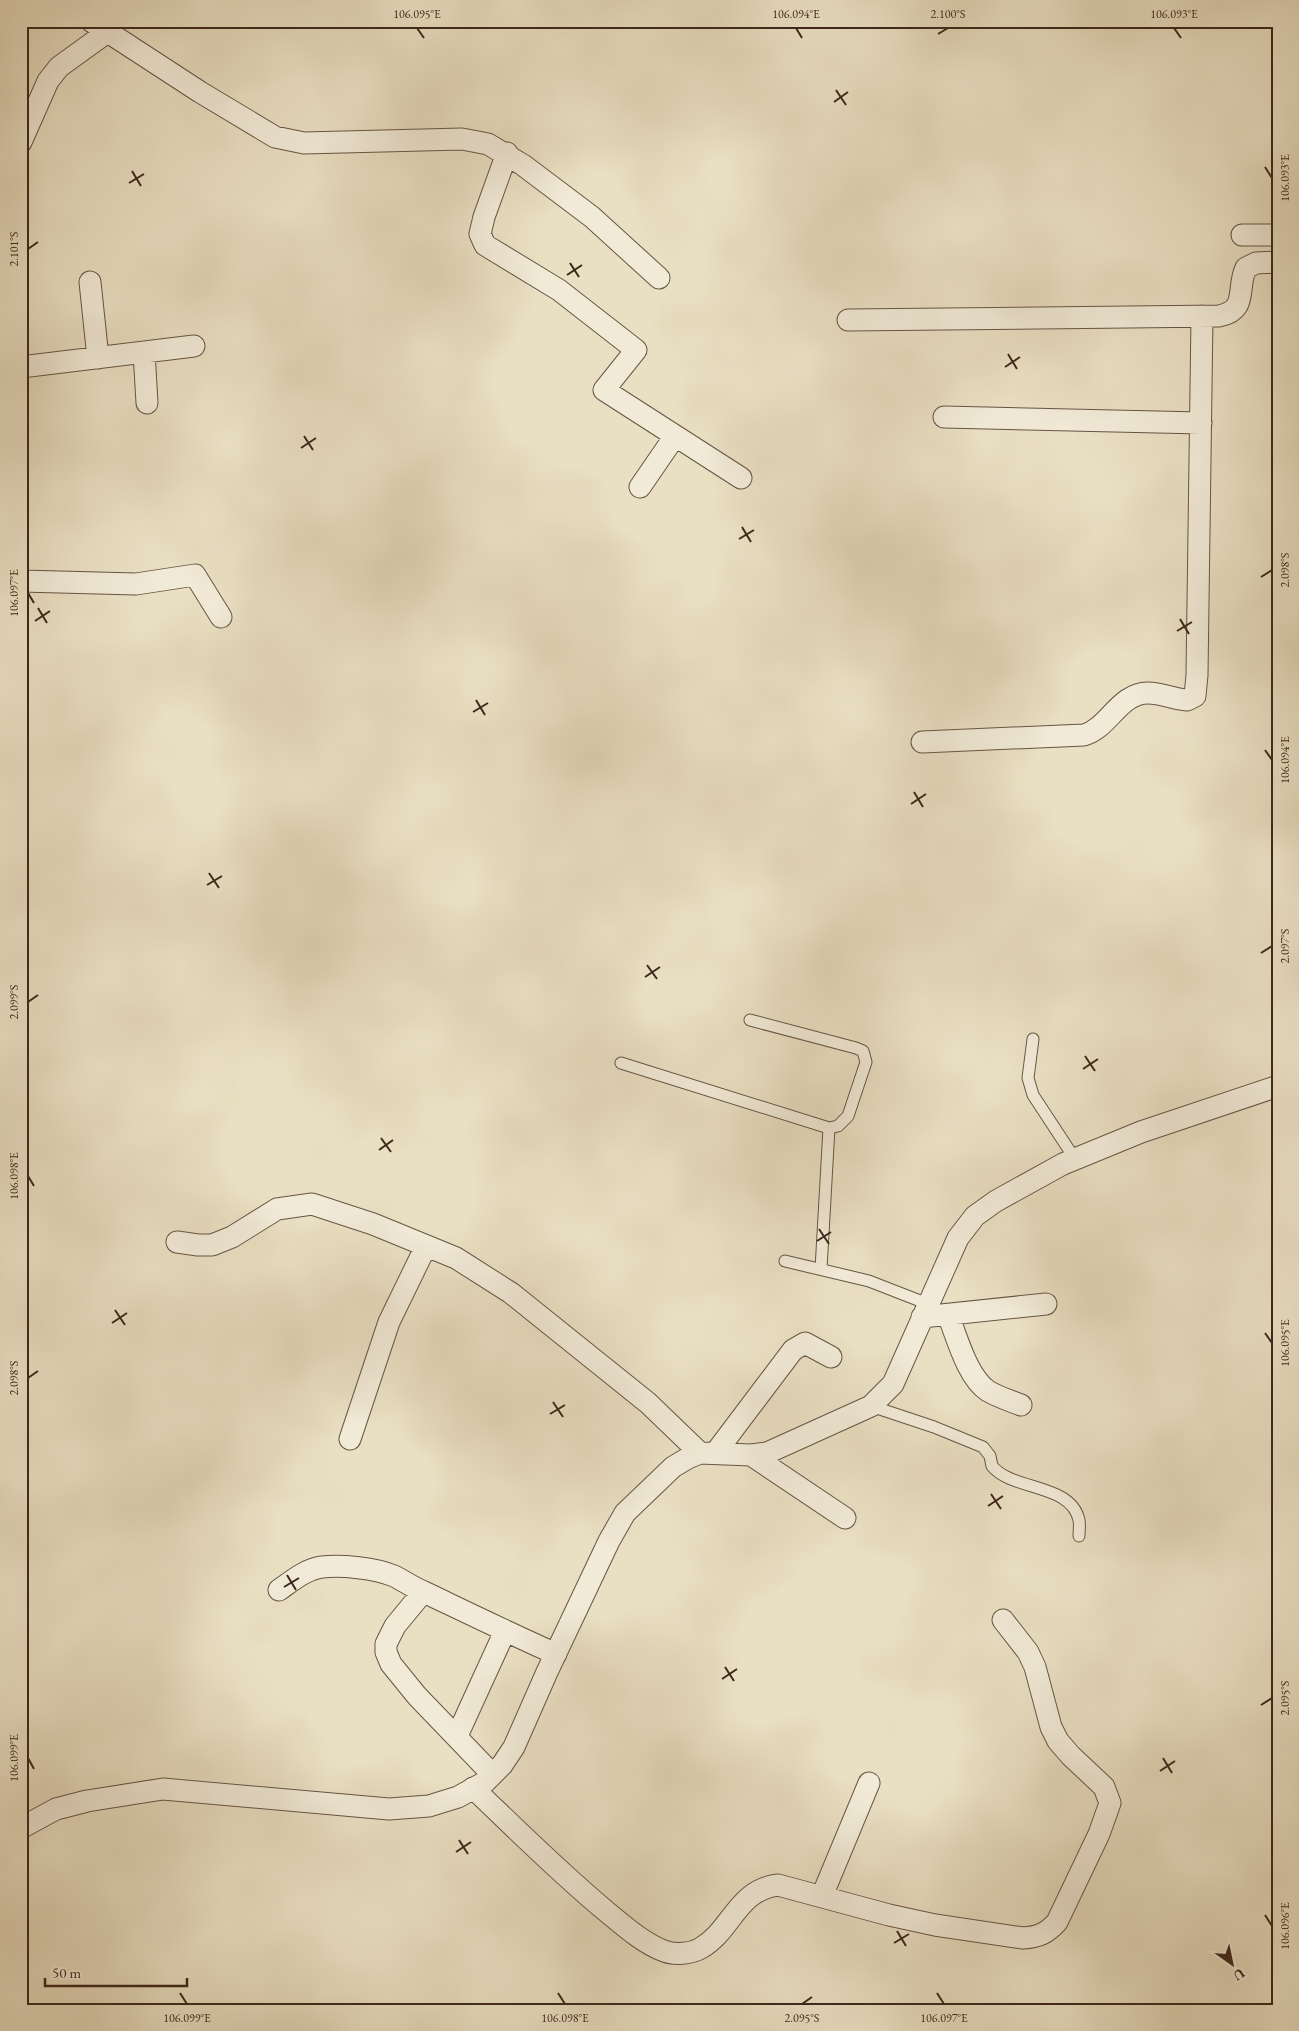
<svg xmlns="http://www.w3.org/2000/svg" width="1299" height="2031" font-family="'EB Garamond',serif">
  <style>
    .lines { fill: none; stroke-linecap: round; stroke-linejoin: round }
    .service-casing { stroke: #675545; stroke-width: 13 }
    .minor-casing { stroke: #675545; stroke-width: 23 }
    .service { stroke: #f1ead7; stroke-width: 11 }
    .minor { stroke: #f1ead7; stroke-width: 21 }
    .ticks { fill: none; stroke: #3c271b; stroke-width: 2 }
    .neatline { fill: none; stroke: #3c271b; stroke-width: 2 }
    .ticks-label { font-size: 12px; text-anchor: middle; fill: #3c271b }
  </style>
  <rect width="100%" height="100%" fill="#e9dfc2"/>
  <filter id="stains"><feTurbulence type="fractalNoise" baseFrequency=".004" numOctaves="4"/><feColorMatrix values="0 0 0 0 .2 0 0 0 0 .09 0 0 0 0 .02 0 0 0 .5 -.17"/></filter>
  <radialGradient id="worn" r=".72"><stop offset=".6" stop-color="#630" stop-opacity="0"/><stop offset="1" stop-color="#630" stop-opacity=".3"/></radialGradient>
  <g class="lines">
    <!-- service casing -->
    <g class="service-casing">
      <path id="service" d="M750 1020 856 1048 863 1051 866 1062 848 1116 838 1126 829 1128
        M1033 1039 1028 1078 1033 1095 1075 1159
        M621 1063 829 1128 821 1269
        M785 1261 869 1281 928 1304
        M871 1406 934 1427 983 1447 990 1456 992 1466C1012 1491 1071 1483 1079 1520 1080 1525 1079 1531 1079 1536"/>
    </g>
    <!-- minor casing -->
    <g class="minor-casing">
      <path id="minor" d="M91 21 200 92 275 137 304 143 462 139 488 144 523 165 592 217 659 278
        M21 142 48 81 59 67 106 33
        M507 153 484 217 480 234 485 245 559 290 636 350 604 390 741 478
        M1242 235H1278
        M90 282 98 358
        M848 320 1219 316C1249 310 1236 288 1246 268L1256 263 1278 262
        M144 352 147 403
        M21 367 194 346
        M944 417 1201 423
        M640 487 675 436
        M21 581 136 584 195 575 221 617
        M922 742 1084 735C1109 728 1119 693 1148 693 1161 693 1174 699 1187 700L1195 696 1197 675 1202 316
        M177 1242 198 1245H212L232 1237 277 1209 312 1204 373 1224 456 1258 511 1293 648 1403 700 1453
        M948 1315C957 1337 967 1377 988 1391 998 1397 1011 1401 1021 1405
        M922 1317 1046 1304
        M350 1439 389 1322 426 1246
        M716 1452 793 1350 805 1343 831 1357
        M751 1455 845 1518
        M279 1590C292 1581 306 1569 322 1567 342 1565 375 1568 394 1576 404 1581 414 1588 424 1592 468 1613 511 1634 556 1654
        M423 1592 395 1626 386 1644V1652L391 1664 417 1696 492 1774
        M457 1736 505 1631
        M473 1788C517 1830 560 1873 607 1912 624 1926 643 1943 664 1951 674 1955 691 1954 701 1948 732 1930 737 1890 778 1885L889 1915 935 1925 1023 1938C1039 1937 1047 1933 1057 1922L1099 1834 1110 1803 1104 1787 1071 1756 1058 1741 1051 1727 1035 1667 1028 1652 1003 1620
        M21 1828 56 1809 87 1801 163 1789 389 1809 429 1806 458 1797 485 1782 502 1765 514 1747 547 1672 609 1541 625 1513 673 1467 688 1458 700 1453 751 1455 767 1453 871 1406 893 1384 958 1238 975 1216 996 1201 1063 1164 1141 1132 1278 1086
        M822 1896 869 1783"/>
    </g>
    <!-- service -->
    <use href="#service" class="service"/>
    <!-- minor -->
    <use href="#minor" class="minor"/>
  </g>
  <!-- ticks -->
  <path class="ticks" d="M417 28 424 38M796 28 802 38M1174 28 1181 38M938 34 948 28M836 90 846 105M834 102 848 92M1265 167 1272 178M132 171 141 186M129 183 144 174M28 249 38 242M570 263 579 277M567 275 582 265M1008 354 1017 369M1005 367 1020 357M304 436 313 450M301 448 316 438M742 527 751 542M739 539 754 530M1261 577 1272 570M28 593 34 603M38 608 47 623M1180 619 1189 634M35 621 50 611M1177 631 1192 622M476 700 485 715M473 712 488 703M1265 750 1272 760M914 792 923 807M911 804 926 794M209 873 219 888M207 885 222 876M1261 953 1272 946M647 965 657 979M645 977 660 967M28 1002 38 995M1085 1056 1095 1071M1083 1069 1098 1059M381 1138 391 1152M379 1150 393 1140M28 1176 34 1186M819 1229 829 1244M817 1241 831 1232M115 1310 125 1325M112 1323 127 1313M1265 1333 1272 1343M28 1378 38 1371M553 1402 563 1417M550 1414 565 1405M991 1494 1001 1509M988 1506 1003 1496M287 1575 296 1590M284 1587 299 1578M725 1667 734 1681M722 1679 737 1669M1261 1705 1272 1698M28 1758 34 1769M1163 1758 1172 1773M1160 1771 1175 1761M459 1840 468 1854M456 1852 471 1842M1265 1915 1272 1926M897 1931 906 1946M894 1943 909 1934M180 1993 187 2004M558 1993 565 2004M937 1993 944 2004M802 2004 812 1997"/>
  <!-- margin -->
  <rect width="1299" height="2031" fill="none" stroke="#e9dfc2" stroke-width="55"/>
  <!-- north arrow -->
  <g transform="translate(1232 1964) rotate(147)" stroke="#f1ead7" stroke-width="4" paint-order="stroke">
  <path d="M0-4L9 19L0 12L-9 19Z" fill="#3c271b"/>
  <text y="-8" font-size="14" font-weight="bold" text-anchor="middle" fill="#3c271b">U</text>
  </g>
  <!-- scale -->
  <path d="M45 1978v8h142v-8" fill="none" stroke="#3c271b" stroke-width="2.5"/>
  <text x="52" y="1978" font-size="15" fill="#3c271b" stroke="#f1ead7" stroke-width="4" paint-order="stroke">50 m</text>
  <rect x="28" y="28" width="1244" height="1976" class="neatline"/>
  <g class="ticks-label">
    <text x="417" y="18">106.095°E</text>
    <text x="796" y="18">106.094°E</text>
    <text x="948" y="18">2.100°S</text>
    <text x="1174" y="18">106.093°E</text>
    <text transform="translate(1285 178) rotate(-90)" y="4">106.093°E</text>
    <text transform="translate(14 249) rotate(-90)" y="4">2.101°S</text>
    <text transform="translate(1285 570) rotate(-90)" y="4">2.098°S</text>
    <text transform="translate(14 593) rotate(-90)" y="4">106.097°E</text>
    <text transform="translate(1285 760) rotate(-90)" y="4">106.094°E</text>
    <text transform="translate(1285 946) rotate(-90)" y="4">2.097°S</text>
    <text transform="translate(14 1002) rotate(-90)" y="4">2.099°S</text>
    <text transform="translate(14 1176) rotate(-90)" y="4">106.098°E</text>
    <text transform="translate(1285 1343) rotate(-90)" y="4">106.095°E</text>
    <text transform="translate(14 1378) rotate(-90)" y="4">2.098°S</text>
    <text transform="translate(1285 1698) rotate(-90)" y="4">2.095°S</text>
    <text transform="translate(14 1758) rotate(-90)" y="4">106.099°E</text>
    <text transform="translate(1285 1926) rotate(-90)" y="4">106.096°E</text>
    <text x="187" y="2022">106.099°E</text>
    <text x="565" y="2022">106.098°E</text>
    <text x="802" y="2022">2.095°S</text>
    <text x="944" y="2022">106.097°E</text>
  </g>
  <rect width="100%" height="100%" filter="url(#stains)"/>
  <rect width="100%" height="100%" fill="url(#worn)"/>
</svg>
